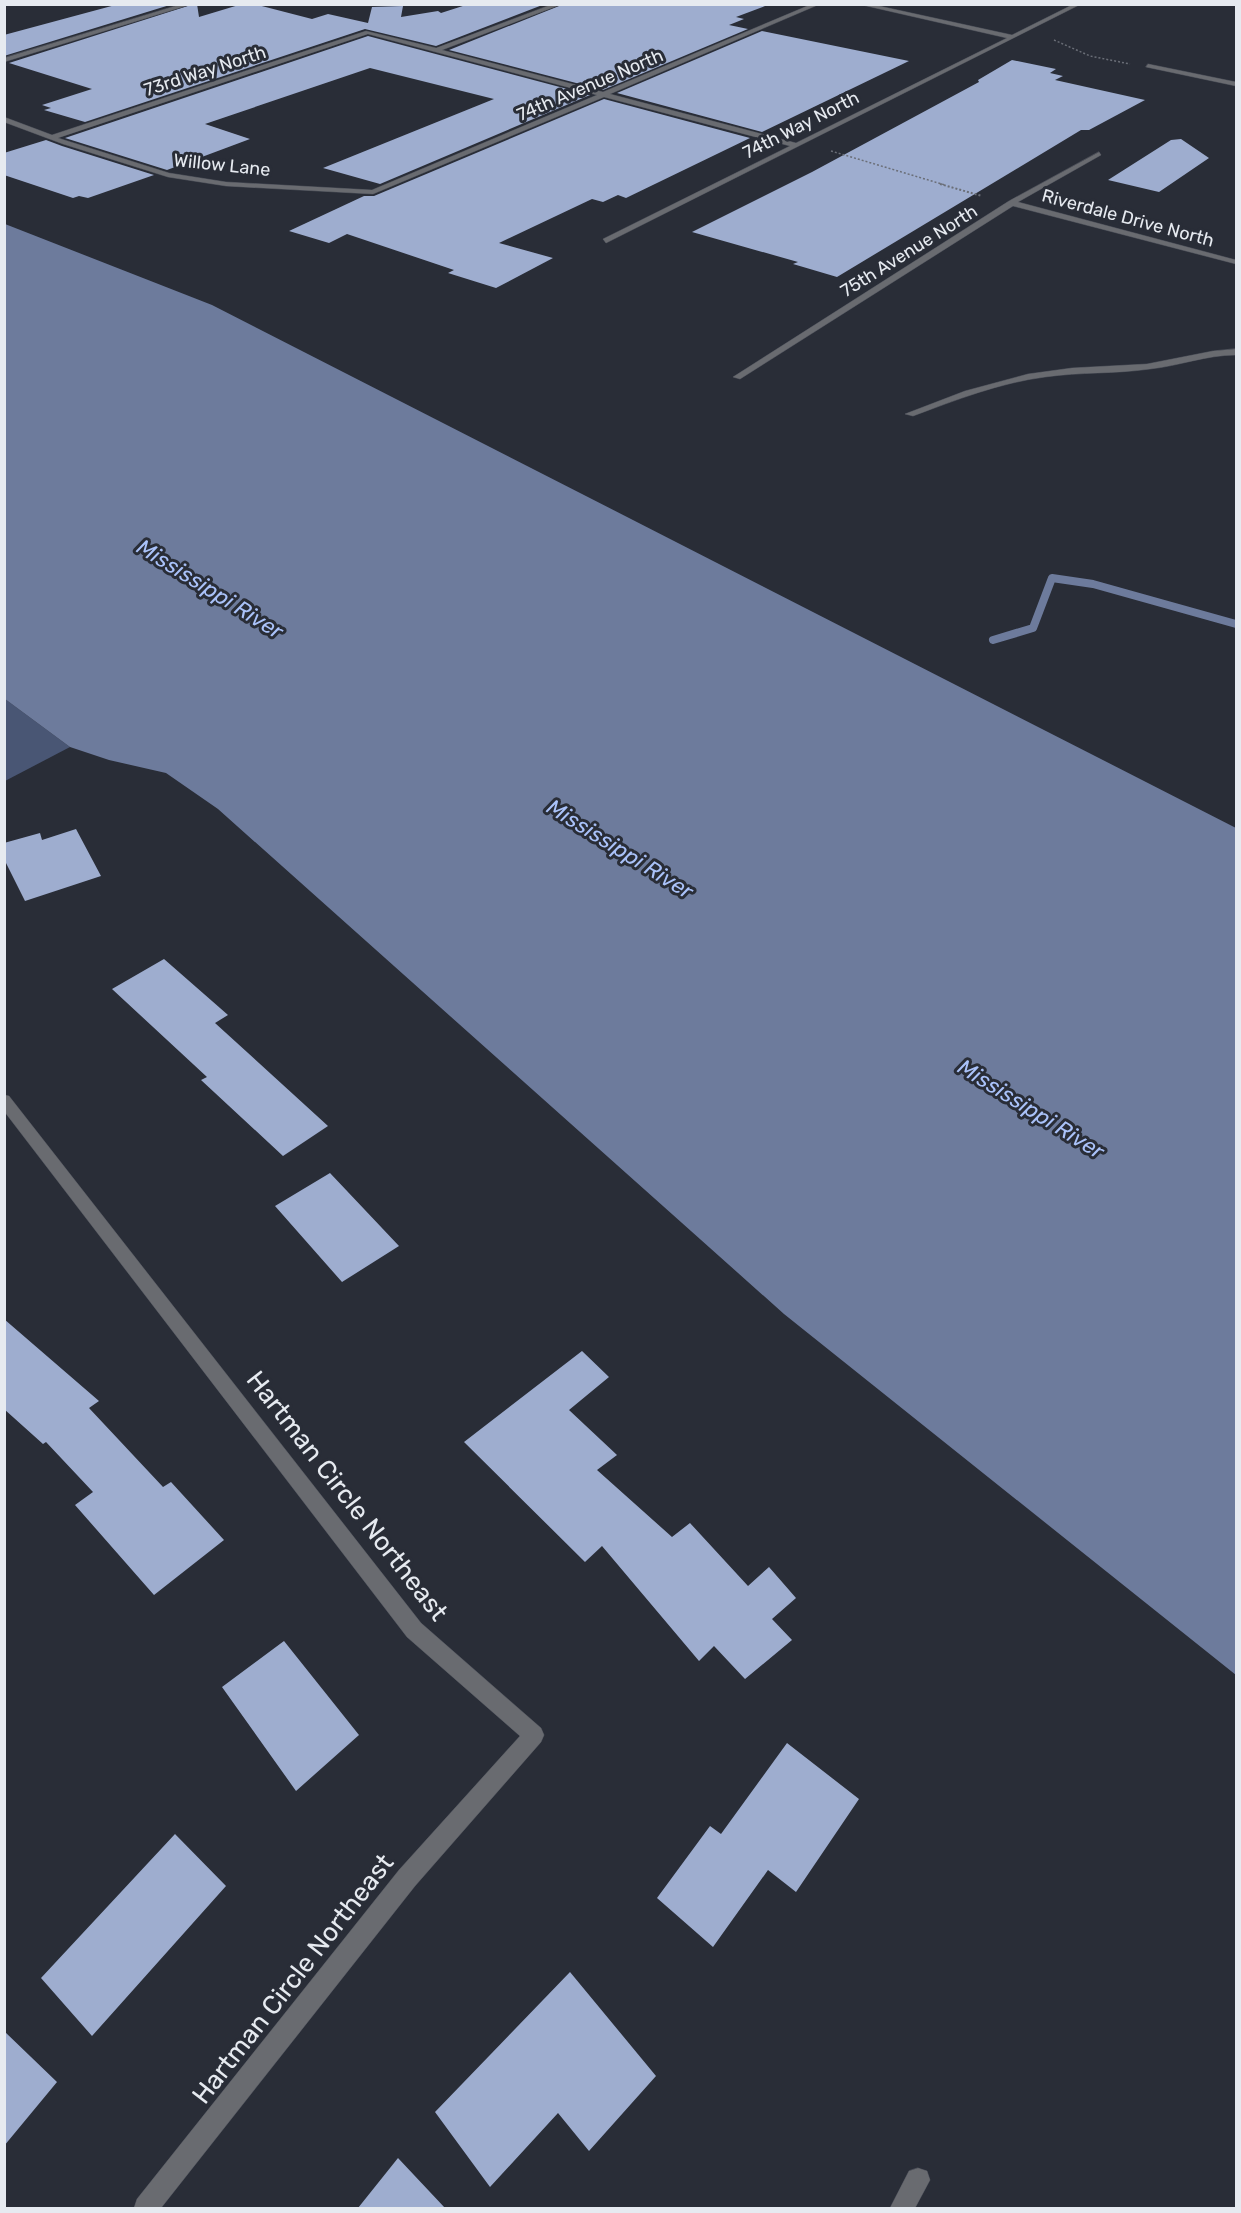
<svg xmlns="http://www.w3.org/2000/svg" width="1241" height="2213" font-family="Rubik,sans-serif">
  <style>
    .green { fill: #495674 }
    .water { fill: #6d7b9c }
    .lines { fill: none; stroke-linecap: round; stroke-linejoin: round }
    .stream { stroke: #6d7b9c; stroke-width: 8 }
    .building { fill: #9eadcf }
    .minor-casing { stroke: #474b55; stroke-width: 1 }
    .path-far1 { stroke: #6a6e77; stroke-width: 1.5; stroke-dasharray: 2 2; stroke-linecap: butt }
    .path { stroke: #6a6e77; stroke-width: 2; stroke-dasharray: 2 2; stroke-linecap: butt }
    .minor { fill: #696b70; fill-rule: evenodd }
    .labels { text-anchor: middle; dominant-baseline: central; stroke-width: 6; stroke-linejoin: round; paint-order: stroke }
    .far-street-label { font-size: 18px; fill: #e6eaf0; stroke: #292d37 }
    .water-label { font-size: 22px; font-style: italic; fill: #aac2f9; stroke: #292d37 }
    .near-street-label { font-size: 26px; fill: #e6eaf0; stroke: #292d37 }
  </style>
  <rect width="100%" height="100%" fill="#292d37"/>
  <!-- green -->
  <path class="green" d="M5 699 70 747 5 781Z"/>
  <!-- water -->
  <path class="water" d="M5 224 212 305 1236 828V1675L784 1314 218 809 166 773 109 760 70 747 5 699Z"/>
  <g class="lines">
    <!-- stream -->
    <path class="stream" d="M993 640 1033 628 1052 578 1093 584 1236 624"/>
  </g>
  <!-- building -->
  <path class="building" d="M119 4H173L4 56V35Z
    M194 4H197L199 17 242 4H254L312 19 328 14 368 23 372 7 403 6 401 17 438 11 441 13 469 4H545L436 46 365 29 85 122 44 110 51 108 42 105 92 89 9 63Z
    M564 4H764L765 6 736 17 744 19 729 25 748 29 603 90 449 50Z
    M762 31 909 61 762 132 617 93Z
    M368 36 590 95 380 184 323 168 494 99 370 68 205 124 250 139 167 170 65 138Z
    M1012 60 1056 69 1050 73 1063 76 1055 80 1145 100 1089 130H1081L837 277 793 264 798 262 692 232 812 172 979 82 978 80Z
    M604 99 750 138 626 198 618 195 603 202 592 199 499 243 553 258 496 288 448 273 454 270 347 234 329 243 289 231 364 196H374Z
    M1181 139 1209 158 1159 192 1108 180 1171 140Z
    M46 140 62 146 154 175 88 198 79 196 73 198 4 175V153Z
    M76 829 101 876 25 901 4 859V843L40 833 42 840Z
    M164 959 228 1015 215 1023 328 1126 283 1156 201 1080 207 1077 112 989Z
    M330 1173 399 1246 342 1282 275 1206Z
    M4 1319 99 1401 89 1408 163 1487 171 1482 224 1540 154 1595 75 1505 93 1492 46 1442 43 1444 4 1409Z
    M582 1351 609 1377 569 1410 617 1455 597 1470 672 1537 690 1523 748 1586 769 1567 796 1598 772 1619 792 1640 745 1679 714 1646 699 1661 602 1546 585 1562 464 1442Z
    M284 1641 359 1735 296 1791 222 1687Z
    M787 1743 859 1799 796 1892 768 1870 713 1947 657 1898 710 1826 721 1834Z
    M175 1834 226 1886 92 2036 41 1978Z
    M570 1972 656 2076 589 2151 558 2113 490 2187 435 2112Z
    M4 2031 57 2082 4 2146Z
    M398 2158 445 2208H358Z"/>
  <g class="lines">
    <!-- minor casing -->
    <g class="minor-casing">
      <path id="minor" d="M182 4H192L4 62V58Z
        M553 4H562L442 50 603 92 812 4H820L610 94 796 143 1007 38 858 4H870L1012 35 1074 4H1081L606 243 603 239 790 146 604 97 373 194 226 186 168 177 63 144 4 122V117L52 135 366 31 436 48ZM368 34 597 95 372 190 226 182 169 173 58 138Z
        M1148 64 1236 82V86L1146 67Z
        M1099 152 1101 155 1018 202 1236 260V264L1013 206 740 379 733 377 1009 201Z
        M1236 349V355C1206 355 1179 366 1150 369 1115 374 1080 372 1045 377 999 383 956 400 913 416L905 414 965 391 1028 374 1072 368 1147 364 1213 351Z
        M4 1095 9 1096 421 1623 541 1728 544 1735 541 1742 415 1886 161 2208H134L137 2199 399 1870 520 1736 407 1637 4 1111Z
        M918 2168 927 2171 930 2180 915 2208H890L909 2171Z"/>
    </g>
    <!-- path-far1 -->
    <path class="path-far1" d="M1054 40 1090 56 1130 64
      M831 151 945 185"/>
    <!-- path -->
    <path class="path" d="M940 184 982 196"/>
    <!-- minor -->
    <use href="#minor" class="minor"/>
  </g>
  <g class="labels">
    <!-- far-street labels -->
    <g class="far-street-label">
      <text transform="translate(205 71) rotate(-18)">73rd Way North</text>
      <text transform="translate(590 85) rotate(-23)">74th Avenue North</text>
      <text transform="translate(801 125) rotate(-27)">74th Way North</text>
      <text transform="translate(222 165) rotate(6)">Willow Lane</text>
      <text transform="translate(1128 218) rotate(15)">Riverdale Drive North</text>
      <text transform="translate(909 251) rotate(-32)">75th Avenue North</text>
    </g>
    <!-- water labels -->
    <g class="water-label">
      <text transform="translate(210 589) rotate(32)">Mississippi River</text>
      <text transform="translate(620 849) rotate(32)">Mississippi River</text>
      <text transform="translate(1031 1109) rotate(32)">Mississippi River</text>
    </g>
    <!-- near-street labels -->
    <g class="near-street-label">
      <text transform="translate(347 1496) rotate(52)">Hartman Circle Northeast</text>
      <text transform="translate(293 1979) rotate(-52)">Hartman Circle Northeast</text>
    </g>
  </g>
  <!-- border -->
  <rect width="1241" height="2213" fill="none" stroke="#e6eaf0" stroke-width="12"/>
</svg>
